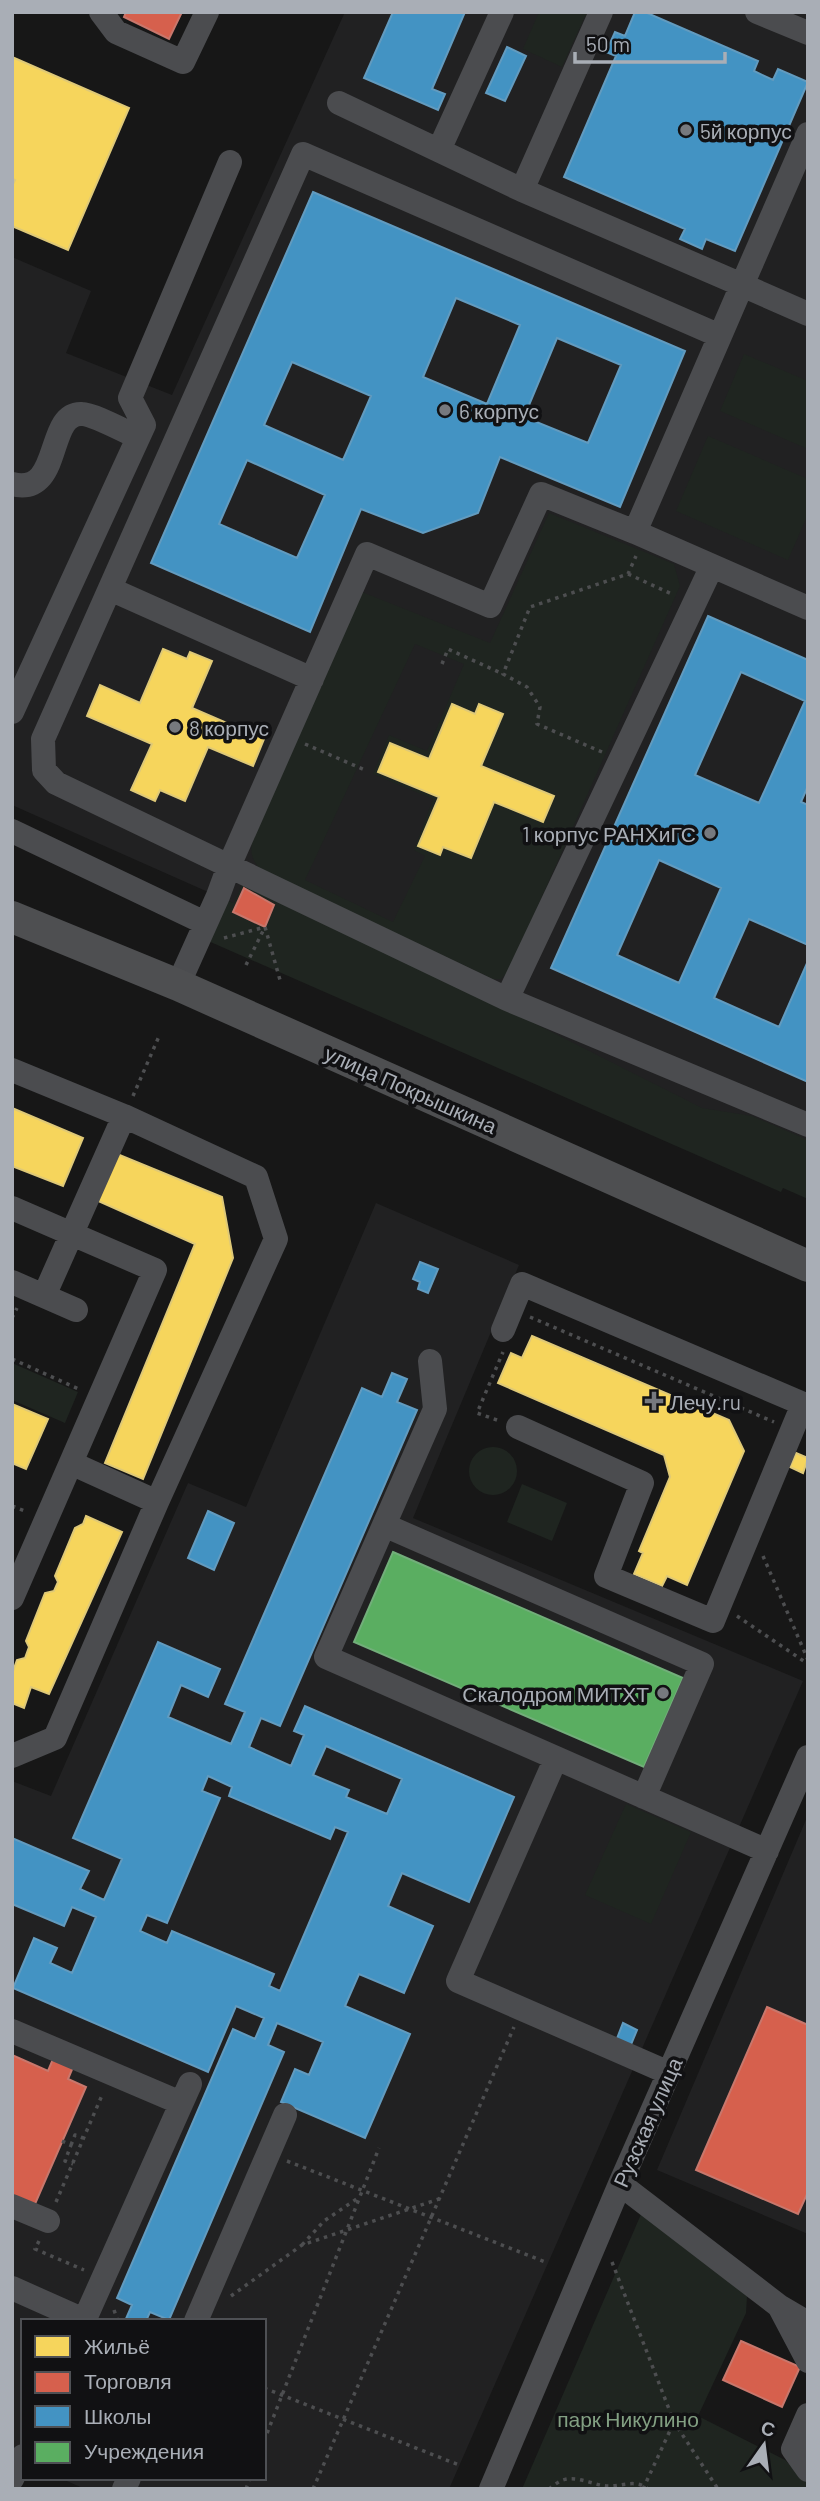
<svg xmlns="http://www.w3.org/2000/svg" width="820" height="2501" font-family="Barlow,sans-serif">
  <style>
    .built { fill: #212122 }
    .green { fill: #1f2520; fill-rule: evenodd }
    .homes { fill: #f6d55c; stroke: #dfc977; stroke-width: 2 }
    .shops { fill: #d6604d; stroke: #c8776c; stroke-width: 2 }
    .schools { fill: #4393c3; stroke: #629bbf; stroke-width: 2; fill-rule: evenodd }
    .public { fill: #5aae61; stroke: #72ae7a; stroke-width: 2 }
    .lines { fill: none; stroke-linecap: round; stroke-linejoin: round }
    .path { stroke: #4d4e50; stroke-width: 3.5; stroke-dasharray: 3.5 5; stroke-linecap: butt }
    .minor { stroke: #4b4c4f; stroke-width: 24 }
    .major { stroke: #4e4f51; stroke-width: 32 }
    .poi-dot { fill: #76797e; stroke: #111113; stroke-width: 2.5 }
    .labels { text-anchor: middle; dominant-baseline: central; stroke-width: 7; stroke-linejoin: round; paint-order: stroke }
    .poi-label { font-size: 21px; fill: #a9aeb6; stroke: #111113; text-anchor: start }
    .street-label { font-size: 21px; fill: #a9aeb6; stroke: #111113 }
    .park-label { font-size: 21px; fill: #829f82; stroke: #111113 }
  </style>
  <rect width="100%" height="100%" fill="#171717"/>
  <!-- built -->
  <path class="built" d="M345 12H808V1158L12 805V257L91 291 66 353 172 395Z
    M376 1203 519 1265 413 1518 803 1681 449 2489H85L60 2478H264V2321H23V2462L12 2457V1781L51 1796 188 1483 246 1507Z
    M808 1815V2234L657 2170Z"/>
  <!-- green -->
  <path class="green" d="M539 12H587L562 67 523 49Z
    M744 354 808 381V449L720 411Z
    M708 436 808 479V514L788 560 676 511Z
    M549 513 674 564 680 586 509 971 501 979H493L261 870C252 860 250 854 252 841L362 592 490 643ZM415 644 464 664 427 751 389 735 373 774 433 799 414 850 425 856 393 922 305 880ZM479 704 502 715 481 766 554 797 543 822 494 802 471 858 443 847 419 845 439 797 378 772 390 743 429 759 452 705 475 714Z
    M245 877 702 1108 752 1116 808 1140V1199L783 1188 781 1192 206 940 225 900 234 903Z
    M12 1363 78 1392 65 1423 12 1400Z
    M469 1471a24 24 0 1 1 48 0a24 24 0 1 1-48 0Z
    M522 1484 567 1503 552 1541 507 1522Z
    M626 1804 691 1832 651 1924 585 1895Z
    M642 2212 747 2296 746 2313 698 2416 785 2460 808 2482V2489H522Z"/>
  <!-- homes -->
  <path class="homes" d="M12 57 129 108 68 250 12 226V186L15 180 12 178Z
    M163 649 187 659 190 652 212 661 192 708 264 739 253 766 208 747 185 801 160 790 155 801 131 790 152 744 87 716 100 685 140 703Z
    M452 704 475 714 479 704 503 714 481 766 554 796 543 822 494 802 471 858 443 847 440 855 418 846 439 797 378 772 390 743 429 759Z
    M12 1108 83 1138 63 1186 12 1166Z
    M117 1154 222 1197 233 1258 143 1479 105 1463 195 1244 96 1200Z
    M532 1336 729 1420 744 1451 687 1585 667 1576 662 1586 634 1574 643 1553 639 1551 670 1477 664 1455 498 1383 511 1353 522 1358Z
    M12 1404 48 1419 26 1469 12 1463Z
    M796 1453 808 1458 803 1473 790 1467Z
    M86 1516 122 1532 49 1694 31 1687 24 1708 12 1703V1674L17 1660 25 1658 29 1647 26 1641 45 1593 54 1591 58 1582 55 1576 75 1528 83 1524Z"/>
  <!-- shops -->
  <path class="shops" d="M126 12H182L169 39 124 17Z
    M244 888 274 905 265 927 233 912Z
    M767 2007 808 2025V2192L798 2214 696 2170Z
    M12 2055 48 2071 53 2059 73 2067 68 2079 86 2087 35 2204 12 2195Z
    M741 2341 800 2367 782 2407 723 2380Z"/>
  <!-- schools -->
  <path class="schools" d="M393 12H465L432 89 445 94 438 110 364 78Z
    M635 12H645L758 61 754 71 773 80 778 69 808 82 735 251 706 239 702 249 680 239 685 229 564 177 616 56 606 52 615 32 625 36Z
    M507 47 526 56 505 101 486 93Z
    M313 192 685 351 620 507 500 457 478 513 423 533 361 509 310 632 151 563ZM456 298 520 325 487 404 423 377ZM557 338 621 365 588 443 524 417ZM292 362 371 396 343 460 264 425ZM247 460 325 495 297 558 219 524Z
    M708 616 808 660V786L801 802 808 805V945L749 919 714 998 779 1027 808 961V1082L551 968ZM741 672 805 701 759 803 695 775ZM659 860 721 888 679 983 617 955Z
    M420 1262 438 1269 428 1293 418 1289 420 1282 413 1279Z
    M392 1373 407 1379 397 1402 417 1410 280 1726 261 1718 249 1747 291 1766 304 1735 294 1731 305 1706 514 1797 469 1902 402 1873 388 1906 433 1926 404 1993 359 1974 345 2006 410 2034 365 2138 281 2102 295 2069 309 2075 323 2042 277 2023 268 2045 284 2052 169 2320 150 2312 146 2321H125L132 2305 117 2298 233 2029 255 2039 264 2018 236 2006 208 2072 13 1988 34 1938 57 1948 50 1963 72 1973 96 1917 72 1907 64 1926 12 1904V1838L89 1871 80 1889 104 1900 122 1859 73 1838 158 1642 220 1669 208 1697 181 1685 168 1717 231 1744 245 1712 225 1704 362 1388 382 1397ZM326 1746 402 1779 387 1814 346 1797 349 1790 313 1775ZM208 1776 232 1787 229 1796 330 1839 335 1827 348 1832 280 1991 269 1986 274 1974 172 1931 167 1943 140 1931 147 1915 167 1923 220 1798 202 1791Z
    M208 1511 234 1523 214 1570 188 1558Z
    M623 2023 637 2030 630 2047 616 2041Z"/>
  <!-- public -->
  <path class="public" d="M393 1552 683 1678 644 1767 354 1642Z"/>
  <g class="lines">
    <!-- path -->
    <path class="path" d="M628 574 674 595
      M442 664 448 649 503 674
      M305 744 365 770
      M602 752 537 724 540 707 527 687 503 674 530 607 628 574 636 556
      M224 938 265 927 280 980
      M246 965 264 929
      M133 1096 160 1034
      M530 1317 774 1422
      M12 1318 17 1308
      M12 1359 81 1390
      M497 1420 477 1413 503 1352
      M12 1506 25 1511
      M763 1556 808 1660
      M737 1616 808 1664
      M62 2141 71 2145 65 2161 73 2164
      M71 2145 75 2135 83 2138
      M287 2161 548 2263
      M56 2202 103 2093
      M39 2241 35 2249 84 2270
      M302 2245 324 2221 358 2198
      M612 2262 674 2422 718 2489
      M231 2296 302 2245 439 2199
      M114 2310 118 2321
      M264 2388 459 2465
      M264 2441 379 2148
      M246 2489 250 2478
      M313 2489 514 2027
      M549 2489C553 2486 559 2481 563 2480 578 2475 594 2486 609 2486 623 2486 636 2479 648 2489
      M643 2489 674 2422"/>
    <!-- minor -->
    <path class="minor" d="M101 12 116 32 183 62 207 12
      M601 12 522 190 742 285 720 336
      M757 12 808 33
      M339 103 522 190
      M808 134 742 285 808 314
      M439 150 502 12
      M12 484C63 497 45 412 82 414 93 414 126 432 138 437
      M635 532 808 608
      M110 589 312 679
      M12 712 144 425 130 398 230 162
      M12 831 205 923
      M178 985 218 896 229 866 56 783 44 770 43 739 303 154 720 336 635 532 541 494 490 606 367 554 229 866 507 999 712 566
      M507 999 808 1125
      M12 1070 124 1116 256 1177 276 1239 157 1502 55 1738 12 1756
      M12 1208 155 1270 12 1598
      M12 1282 44 1296 124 1116
      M44 1296 76 1310
      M503 1330 522 1284 808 1406
      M430 1361 435 1409 326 1657 556 1758 458 1981 669 2073
      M518 1427 642 1483 606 1576 713 1621 803 1404
      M71 1463 157 1502
      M384 1525 702 1664 644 1797
      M556 1758 767 1851
      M12 2031 181 2103
      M620 2184 779 2306 808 2323
      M12 2206 48 2221
      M12 2288 86 2321
      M779 2306 808 2361
      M84 2321 190 2084
      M196 2321 285 2115
      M808 2415 793 2449 808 2470
      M12 2479 23 2456
      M124 2489 129 2478
      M491 2489 620 2184 808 1757"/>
    <!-- major -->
    <path class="major" d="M12 917 178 985 808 1266"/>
  </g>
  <!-- markers -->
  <g class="poi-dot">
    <circle cx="686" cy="130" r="7"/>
    <circle cx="445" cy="410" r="7"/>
    <circle cx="175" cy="727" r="7"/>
    <circle cx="710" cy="833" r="7"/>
    <path d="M650.5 1390.5h7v7h7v7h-7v7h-7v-7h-7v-7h7z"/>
    <circle cx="663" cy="1693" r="7"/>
  </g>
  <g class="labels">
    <!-- poi labels -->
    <g class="poi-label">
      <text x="700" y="130">5й корпус</text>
      <text x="459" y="410">6 корпус</text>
      <text x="189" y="727">8 корпус</text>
      <text x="696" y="833" text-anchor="end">1 корпус РАНХиГС</text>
      <text x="670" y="1401">Лечу.ru</text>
      <text x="649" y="1693" text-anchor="end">Скалодром МИТХТ</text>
    </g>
    <!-- street labels -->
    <g class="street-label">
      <text transform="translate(411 1089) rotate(24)">улица Покрышкина</text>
      <text transform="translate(647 2122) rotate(-66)">Рузская улица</text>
    </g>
    <!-- park labels -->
    <g class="park-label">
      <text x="628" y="2418">парк Никулино</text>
    </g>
  </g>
  <!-- border -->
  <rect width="820" height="2501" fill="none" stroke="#a9aeb6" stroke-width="28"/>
  <!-- legend -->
  <rect x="21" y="2319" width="245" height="161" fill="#111113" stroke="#4e5054" stroke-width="2"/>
  <rect x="35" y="2336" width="35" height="21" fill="#f6d55c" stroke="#4e5054" stroke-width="2"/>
  <text x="84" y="2354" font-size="21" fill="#a9aeb6">Жильё</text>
  <rect x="35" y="2372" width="35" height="21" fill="#d6604d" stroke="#4e5054" stroke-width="2"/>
  <text x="84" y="2389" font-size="21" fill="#a9aeb6">Торговля</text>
  <rect x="35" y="2406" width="35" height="21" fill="#4393c3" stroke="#4e5054" stroke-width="2"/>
  <text x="84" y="2424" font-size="21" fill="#a9aeb6">Школы</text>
  <rect x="35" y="2442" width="35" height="21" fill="#5aae61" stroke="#4e5054" stroke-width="2"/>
  <text x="84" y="2459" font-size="21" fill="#a9aeb6">Учреждения</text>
  <!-- north arrow -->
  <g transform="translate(764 2445) rotate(14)" stroke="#111113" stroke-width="5" paint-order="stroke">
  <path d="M0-5L12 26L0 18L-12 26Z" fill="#a9aeb6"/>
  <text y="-10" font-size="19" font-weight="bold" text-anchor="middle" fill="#a9aeb6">С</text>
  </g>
  <!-- scale -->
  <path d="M575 52v10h150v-10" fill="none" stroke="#a9aeb6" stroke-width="3.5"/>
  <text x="586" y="52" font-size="21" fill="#a9aeb6" stroke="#111113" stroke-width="5" paint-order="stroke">50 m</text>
</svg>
